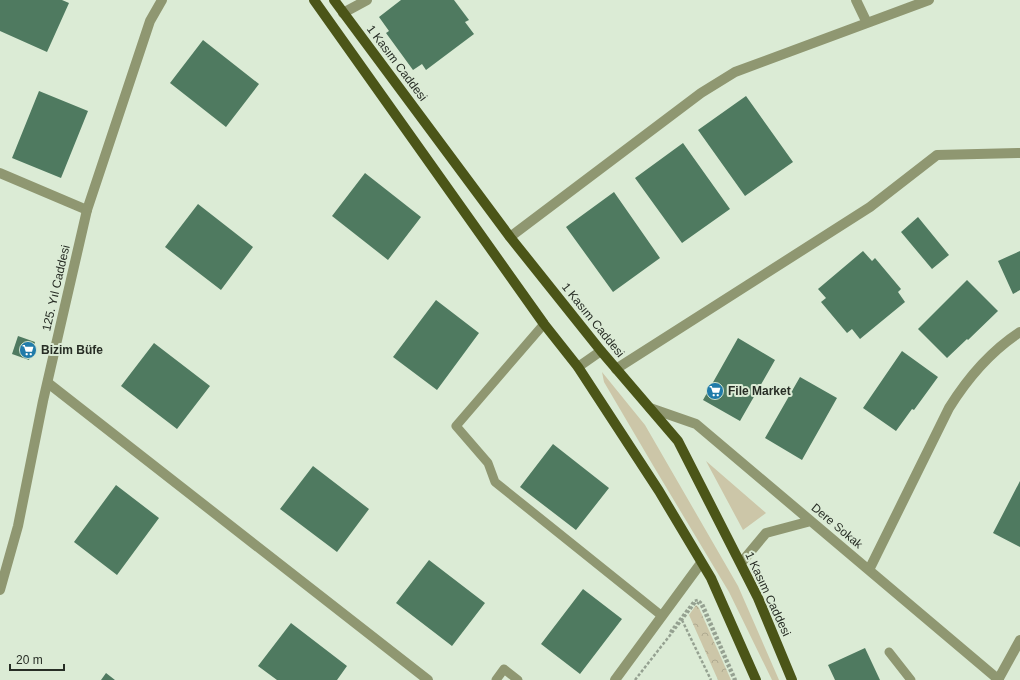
<svg xmlns="http://www.w3.org/2000/svg" width="1020" height="680" font-family="Helvetica,sans-serif">
  <style>
    .grass { fill: #ccc6a8 }
    .forest { fill: url(#forest-crowns) }
    .building { fill: #4f7a60 }
    .lines { fill: none; stroke-linecap: round; stroke-linejoin: round }
    .path { stroke: #95a191; stroke-width: 2.5; stroke-dasharray: 3 2; stroke-linecap: butt }
    .service { stroke: #8f9771; stroke-width: 9 }
    .minor { stroke: #8f9771; stroke-width: 10 }
    .tertiary { stroke: #8f9771; stroke-width: 10 }
    .primary { stroke: #4b5518; stroke-width: 10 }
    .labels { text-anchor: middle; dominant-baseline: central; stroke-width: 4; stroke-linejoin: round; paint-order: stroke }
    .street-label { font-size: 12px; fill: #272d25; stroke: #dbebd5 }
    .poi-label { font-size: 12px; font-weight: bold; fill: #272d25; stroke: #dbebd5; text-anchor: start }
  </style>
  <defs>
    <pattern id="forest-crowns" width="20" height="18" patternUnits="userSpaceOnUse"><rect width="20" height="18" fill="#ccc6a8"/><path d="M2 6a3 3 0 1 1 6 0M12 15a3 3 0 1 1 6 0" fill="none" stroke="#afaa90"/></pattern>
  </defs>
  <rect width="100%" height="100%" fill="#dbebd5"/>
  <!-- grass -->
  <path class="grass" d="M602 372 645 425 738 586 779 680H772L729 592 654 467 604 382Z
    M706 461 766 513 743 530Z"/>
  <!-- forest -->
  <path class="forest" d="M696 605 699 608 731 680H718L689 615Z"/>
  <!-- building -->
  <path class="building" d="M0 0H62L69 3 47 52 0 31Z
    M401 0H454L469 20 465 22 474 34 426 70 422 64 413 70 386 33 389 31 379 17Z
    M203 40 259 84 226 127 170 83Z
    M39 91 88 111 61 178 12 158Z
    M746 96 793 162 745 196 698 130Z
    M683 143 730 209 682 243 635 178Z
    M365 173 421 217 388 260 332 216Z
    M614 192 660 258 613 292 566 227Z
    M198 204 253 247 221 290 165 247Z
    M918 217 949 255 932 269 901 232Z
    M863 251 872 261 875 258 901 289 898 292 905 302 860 339 852 329 847 333 821 302 826 298 818 289Z
    M1020 251V290L1013 294 998 261Z
    M967 280 998 311 968 340 967 339 947 358 918 329Z
    M436 300 479 333 437 390 393 357Z
    M18 336 35 342 29 360 12 354Z
    M738 338 775 360 740 421 703 400Z
    M154 343 210 386 177 429 121 386Z
    M902 351 938 377 914 410 912 409 896 431 863 408Z
    M800 377 837 398 802 460 765 438Z
    M553 444 609 488 576 530 520 487Z
    M313 466 369 509 337 552 280 509Z
    M1020 481V547L993 533Z
    M116 485 159 518 117 575 74 542Z
    M429 560 485 603 452 646 396 603Z
    M583 589 622 619 580 674 541 644Z
    M291 623 347 666 337 680H277L258 666Z
    M865 648 880 680H835L828 665Z
    M106 673 115 680H101Z"/>
  <g class="lines">
    <!-- path -->
    <path class="path" d="M682 620 711 680
      M670 632 694 601 698 600 703 604 736 680
      M635 680 696 602 701 605 734 680"/>
    <!-- service -->
    <path class="service" d="M544 324 456 426 488 463 495 482 662 616
      M889 652 911 680
      M496 680 504 669 518 680"/>
    <!-- minor -->
    <path class="minor" d="M856 0 867 23
      M343 13 367 0
      M0 173 87 210
      M510 237 701 93 735 72 929 0
      M616 369 870 207 937 155 1020 153
      M48 383 428 680
      M650 408 696 424 999 680
      M741 563 766 533 811 521
      M869 570 949 408C967 379 991 351 1020 332
      M615 680 701 563
      M998 680 1020 640"/>
    <!-- tertiary -->
    <path class="tertiary" d="M578 367 601 351
      M0 590 18 526 43 401 87 210 150 21 162 0"/>
    <!-- primary -->
    <path class="primary" d="M314 0 544 324 578 367 659 491 711 578 756 680
      M334 0 510 237 601 351 678 441 758 598 792 680"/>
  </g>
  <!-- icons -->
  <defs>
    <g id="supermarket-disc" transform="scale(0.9)"><circle r="9.5" fill="#207ba9" stroke="#dbebd5"/><path d="M-6-5.5h2.5l.6 2H6L4.5 2H-2.5L-4.4-4H-6ZM-1.5 3.2a1.3 1.3 0 1 0 .1 0ZM3 3.2a1.3 1.3 0 1 0 .1 0Z" fill="#fff"/></g>
  </defs>
  <g fill-rule="evenodd">
    <use href="#supermarket-disc" x="28" y="350"/>
    <use href="#supermarket-disc" x="715" y="391"/>
  </g>
  <g class="labels">
    <!-- street labels -->
    <g class="street-label">
      <text transform="translate(397 63) rotate(53)">1 Kasım Caddesi</text>
      <text transform="translate(56 288) rotate(-77)">125. Yıl Caddesi</text>
      <text transform="translate(593 320) rotate(51)">1 Kasım Caddesi</text>
      <text transform="translate(837 526) rotate(40)">Dere Sokak</text>
      <text transform="translate(768 594) rotate(65)">1 Kasım Caddesi</text>
    </g>
    <!-- poi labels -->
    <g class="poi-label">
      <text x="41" y="350">Bizim Büfe</text>
      <text x="728" y="391">File Market</text>
    </g>
  </g>
  <!-- scale -->
  <path d="M10 664v6h54v-6" fill="none" stroke="#272d25" stroke-width="2"/>
  <text x="16" y="664" font-size="12" fill="#272d25" stroke="#dbebd5" stroke-width="3" paint-order="stroke">20 m</text>
</svg>
